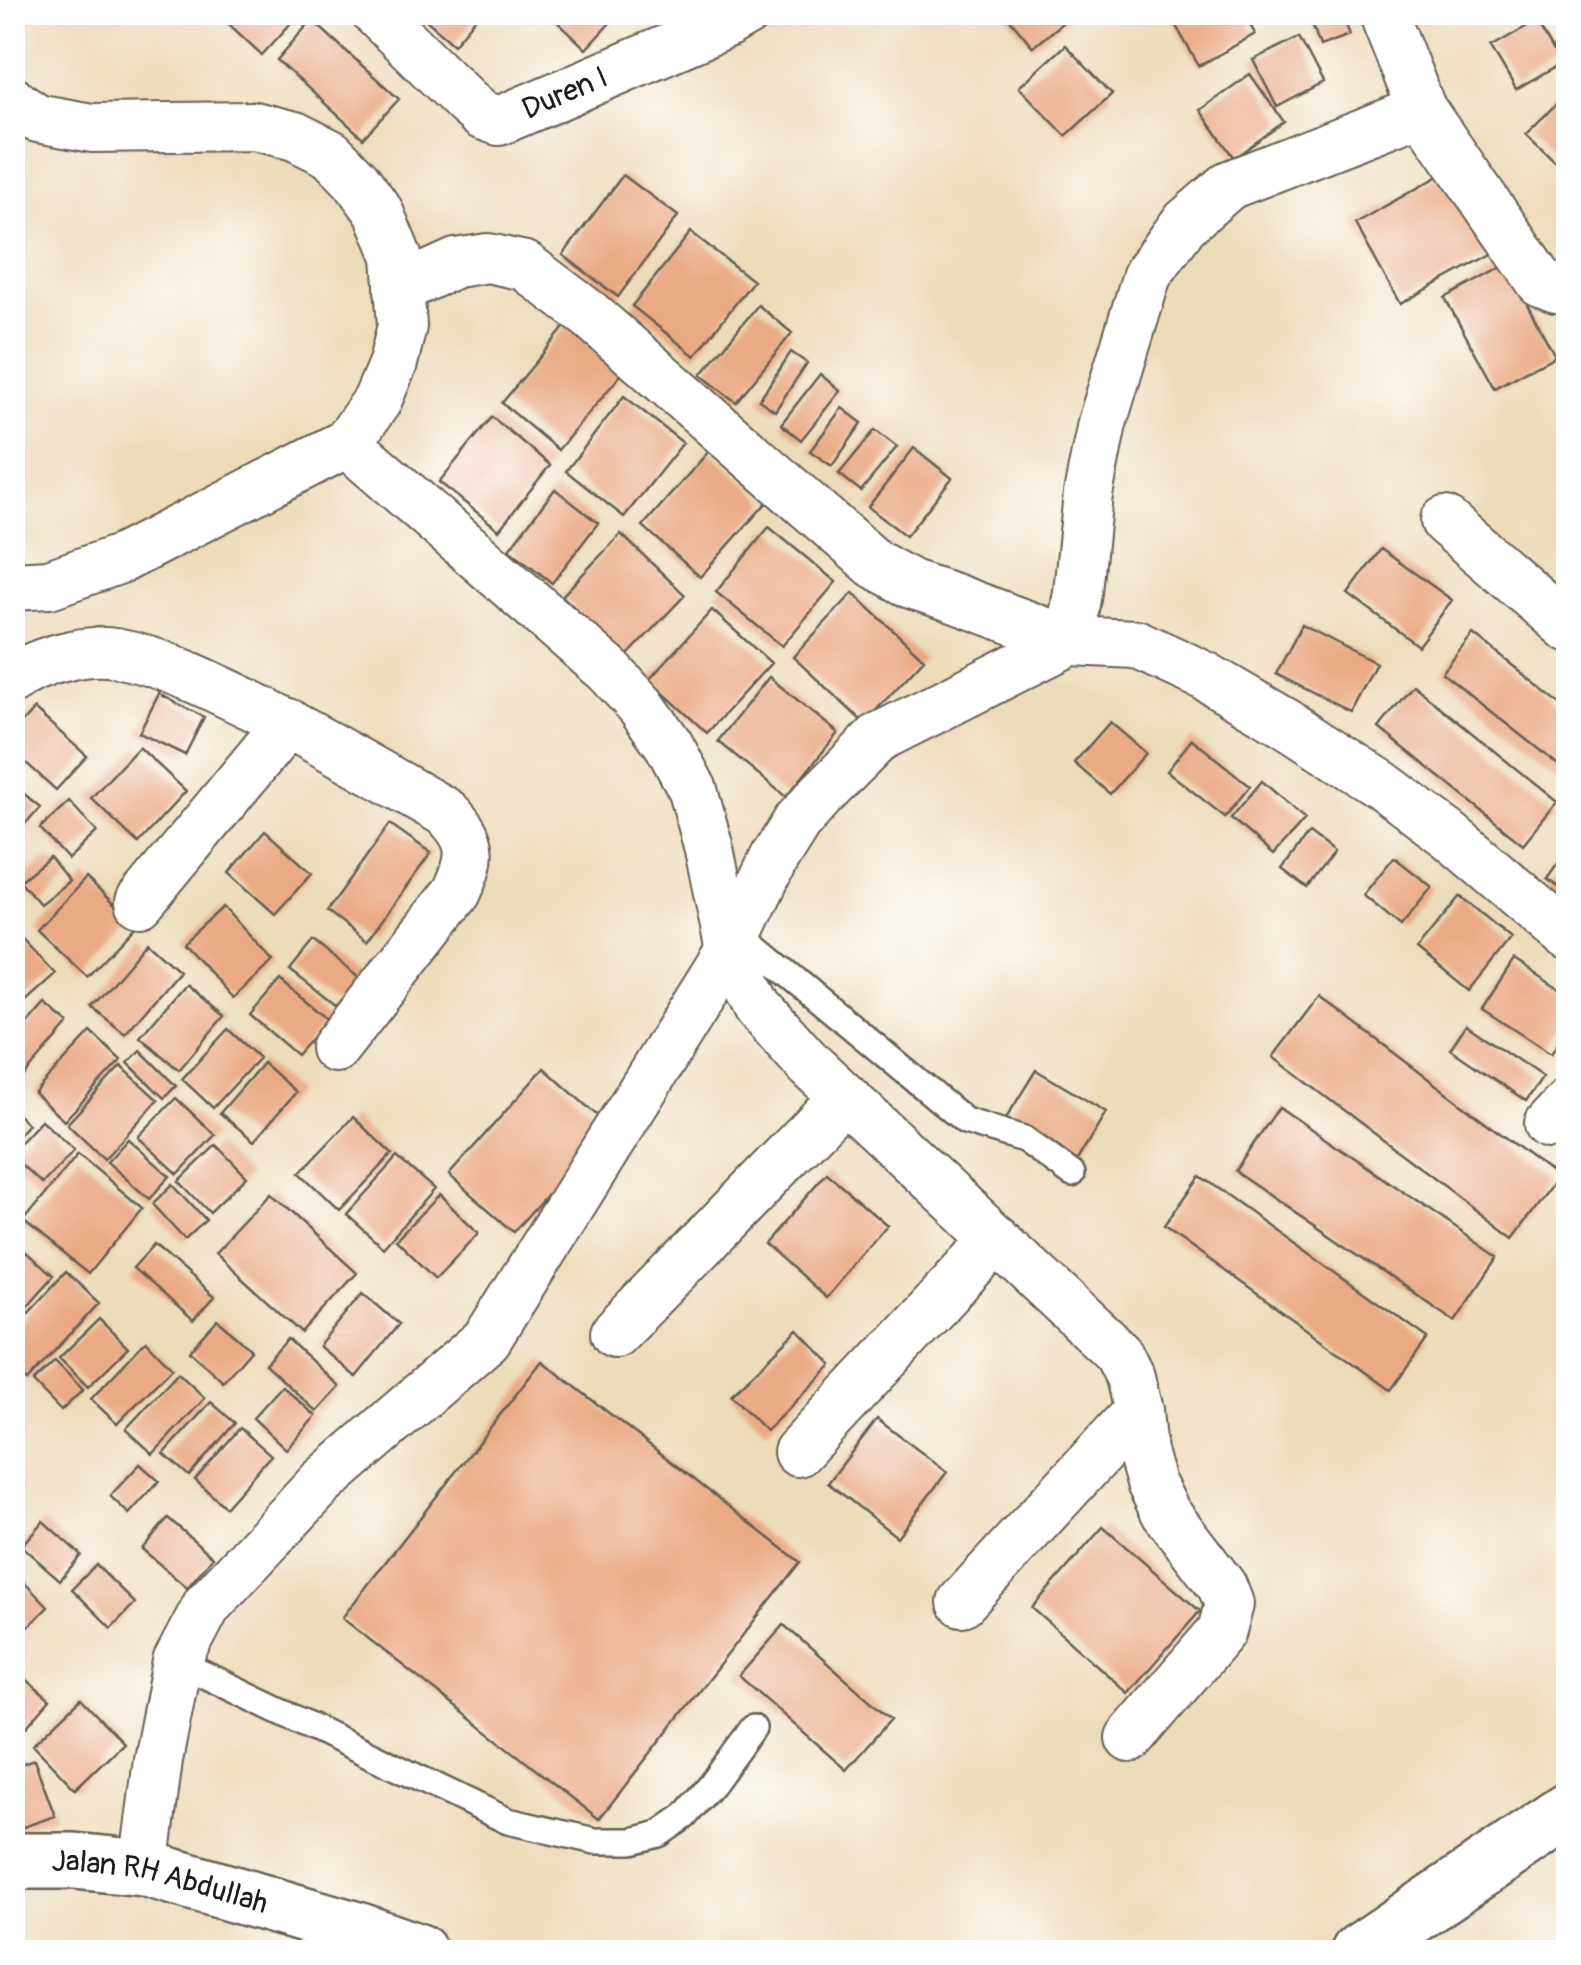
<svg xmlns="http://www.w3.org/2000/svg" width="1581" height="1965" font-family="Pangolin,sans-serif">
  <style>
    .building { fill: #e9aa85 }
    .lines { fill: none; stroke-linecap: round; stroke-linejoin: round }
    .service-casing { stroke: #655f53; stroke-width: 30 }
    .minor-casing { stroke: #655f53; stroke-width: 52 }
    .tertiary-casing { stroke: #655f53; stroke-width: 60 }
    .motorway-casing { stroke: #655f53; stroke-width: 60 }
    .service { stroke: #fff; stroke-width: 25 }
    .minor { stroke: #fff; stroke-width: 48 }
    .tertiary { stroke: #fff; stroke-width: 55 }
    .motorway { stroke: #fff; stroke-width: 55 }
    .labels { text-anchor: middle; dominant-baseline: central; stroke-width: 10; stroke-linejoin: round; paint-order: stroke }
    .street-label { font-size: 30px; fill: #1c1c1c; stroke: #fff }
  </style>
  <rect width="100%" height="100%" fill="#fff"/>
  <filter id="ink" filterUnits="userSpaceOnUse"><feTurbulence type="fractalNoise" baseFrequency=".01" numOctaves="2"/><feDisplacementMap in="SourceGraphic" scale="20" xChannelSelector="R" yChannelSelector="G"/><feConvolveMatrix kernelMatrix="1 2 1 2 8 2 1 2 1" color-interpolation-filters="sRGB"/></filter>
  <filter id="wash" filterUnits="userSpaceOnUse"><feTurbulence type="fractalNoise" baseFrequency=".0048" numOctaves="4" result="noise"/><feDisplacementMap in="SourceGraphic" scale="40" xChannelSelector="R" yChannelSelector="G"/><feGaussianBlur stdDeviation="2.25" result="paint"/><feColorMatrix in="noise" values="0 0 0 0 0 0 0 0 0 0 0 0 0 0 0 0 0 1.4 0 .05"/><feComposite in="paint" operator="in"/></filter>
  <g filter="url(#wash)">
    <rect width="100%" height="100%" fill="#eddcba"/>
    <g id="blocks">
      <!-- building -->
      <path class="building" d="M216 12H301L262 55Z
        M417 12H481L454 44Z
        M547 12H620L586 49Z
        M1004 12H1075L1033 47Z
        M1168 12H1243L1255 34 1199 66Z
        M1308 12H1341L1350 35 1320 46Z
        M312 20 399 99 363 138 277 60Z
        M1536 21 1561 64 1516 90 1491 47Z
        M1299 37 1323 83 1277 107 1253 60Z
        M1065 45 1112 94 1066 136 1019 87Z
        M1250 74 1284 122 1234 158 1200 110Z
        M1568 92V160L1561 168 1526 134Z
        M1457 166 1502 248 1400 304 1355 223Z
        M623 175 678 216 618 297 563 255Z
        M691 232 753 281 695 356 632 306Z
        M1506 265 1555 356 1495 388 1445 298Z
        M758 305 792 333 736 402 701 375Z
        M568 323 625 370 558 450 502 403Z
        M791 352 807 363 775 411 759 400Z
        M820 374 840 391 801 440 781 424Z
        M624 396 683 443 624 517 566 471Z
        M842 408 862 423 832 466 810 451Z
        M492 417 550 465 499 530 439 482Z
        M875 430 897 447 861 491 839 474Z
        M914 448 952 478 906 536 868 507Z
        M709 451 767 502 700 577 643 526Z
        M555 489 598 523 552 583 509 549Z
        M769 527 836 582 782 646 716 592Z
        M621 534 685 595 626 657 562 596Z
        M1381 549 1452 600 1418 646 1348 594Z
        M853 593 924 659 864 723 793 657Z
        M712 610 771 663 707 733 649 680Z
        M1302 625 1376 663 1351 712 1276 674Z
        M1473 634 1568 710V768L1566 771 1442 673Z
        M769 677 838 733 786 797 718 741Z
        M1413 685 1557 802 1523 844 1379 728Z
        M159 694 204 717 185 755 139 733Z
        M34 709 87 756 56 790 12 750V733Z
        M1110 722 1146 753 1110 794 1074 763Z
        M1192 739 1250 786 1225 817 1167 771Z
        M139 747 186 791 138 843 91 798Z
        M1262 781 1305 819 1273 855 1231 818Z
        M12 784 40 807 12 839Z
        M69 801 97 832 68 859 40 828Z
        M390 824 431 853 367 941 327 911Z
        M265 831 312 873 275 914 229 873Z
        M1309 833 1334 852 1307 888 1282 869Z
        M1568 849V894L1547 879Z
        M50 857 69 881 40 904 20 881Z
        M1394 857 1432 887 1401 926 1363 895Z
        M86 878 136 925 87 977 37 930Z
        M1460 896 1511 938 1469 991 1417 949Z
        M223 907 273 961 233 998 183 943Z
        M12 928 55 974 12 1013Z
        M313 941 359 978 336 1006 290 970Z
        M147 942 179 971 125 1034 92 1007Z
        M1514 960 1568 995V1027L1551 1054 1482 1009Z
        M280 980 328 1020 297 1055 250 1015Z
        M185 984 224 1016 179 1070 140 1037Z
        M1319 996 1558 1177 1513 1238 1273 1057Z
        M45 1004 69 1024 17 1084 12 1079V1041Z
        M1466 1025 1543 1077 1526 1101 1450 1049Z
        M228 1029 259 1058 213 1108 182 1079Z
        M91 1032 121 1060 64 1121 34 1093Z
        M140 1050 176 1086 164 1098 128 1063Z
        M263 1063 296 1092 254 1141 220 1113Z
        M121 1066 158 1100 104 1159 67 1124Z
        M544 1068 609 1126 514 1232 449 1175Z
        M1036 1070 1106 1112 1076 1162 1005 1120Z
        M176 1098 215 1135 178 1174 138 1137Z
        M1279 1107 1498 1257 1455 1321 1235 1171Z
        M12 1110 28 1124 12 1142Z
        M353 1117 392 1154 339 1210 300 1173Z
        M41 1120 74 1150 42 1184 12 1156V1151Z
        M128 1139 170 1176 149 1199 107 1162Z
        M216 1145 247 1177 210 1213 179 1181Z
        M78 1154 142 1208 88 1274 23 1221Z
        M397 1157 434 1189 383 1247 346 1214Z
        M827 1173 888 1226 826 1298 765 1244Z
        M1200 1176 1428 1338 1391 1390 1164 1227Z
        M173 1184 206 1220 185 1240 152 1204Z
        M271 1194 357 1273 302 1333 215 1254Z
        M439 1195 479 1233 436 1278 396 1239Z
        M154 1245 214 1297 193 1321 133 1268Z
        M27 1252 54 1276 12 1323V1269Z
        M66 1272 99 1303 27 1381 12 1368V1330Z
        M363 1293 399 1324 356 1377 319 1346Z
        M99 1319 128 1348 88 1387 59 1358Z
        M218 1320 251 1350 223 1382 190 1351Z
        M798 1330 832 1365 766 1431 731 1395Z
        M288 1339 340 1387 317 1412 265 1364Z
        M146 1341 172 1368 117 1424 91 1399Z
        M55 1361 83 1390 61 1411 33 1382Z
        M542 1361 800 1562 599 1819 342 1618Z
        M178 1373 205 1398 153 1454 126 1429Z
        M282 1386 316 1416 286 1449 253 1418Z
        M211 1402 235 1423 189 1476 164 1454Z
        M877 1419 947 1472 897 1537 828 1483Z
        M240 1428 271 1455 225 1507 195 1480Z
        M140 1464 159 1481 129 1514 110 1496Z
        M168 1518 213 1557 187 1588 142 1549Z
        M43 1521 81 1555 60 1580 21 1546Z
        M1103 1527 1200 1611 1128 1693 1032 1608Z
        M96 1565 135 1603 111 1628 72 1589Z
        M20 1578 48 1607 29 1626 12 1610V1585Z
        M784 1625 891 1719 846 1770 739 1676Z
        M12 1668 50 1700 15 1740 12 1738Z
        M81 1699 123 1743 75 1789 33 1745Z
        M34 1760 55 1816 12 1831V1768Z"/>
    </g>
  </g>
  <g filter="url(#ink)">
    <use href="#blocks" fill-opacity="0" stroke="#655f53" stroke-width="2.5"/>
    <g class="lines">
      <!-- service casing -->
      <g class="service-casing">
        <path id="service" d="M739 933 965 1121 1024 1139 1072 1174
          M177 1662 508 1821 595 1841H632L659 1834 685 1816 712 1784 753 1728"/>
      </g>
      <!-- minor casing -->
      <g class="minor-casing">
        <g id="minor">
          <path id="s1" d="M375 12 467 102 482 115 499 121 728 23 747 12"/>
          <path d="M1383 12 1422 110 1541 282 1556 288 1568 286"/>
          <path d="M12 101 37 118 92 128 254 126 295 136 331 154 356 180 379 212 397 256 402 326 393 363 377 401 347 443 123 558 49 584 12 586"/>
          <path d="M399 289 456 263 488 258 525 266 590 315 875 564 911 584 951 597 1070 641 1136 644 1205 676 1286 723 1382 785 1449 835 1568 936"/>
          <path d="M347 443 609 671 641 706 669 745 693 790 709 849 730 950 758 1007 808 1063 1118 1353 1130 1377 1138 1411 1142 1452 1151 1483 1166 1513 1222 1586 1229 1604 1222 1631 1130 1738"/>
          <path d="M1445 521 1568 627"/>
          <path d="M12 680C35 661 86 648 115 653 162 661 208 684 251 705 318 738 382 776 447 813 475 842 473 857 457 892L335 1048"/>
          <path d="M140 902 288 723"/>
          <path d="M1549 1124 1568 1103"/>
          <path d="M615 1333 844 1097"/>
          <path d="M798 1452 997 1239"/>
          <path d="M962 1602 1138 1411"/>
          <path d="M144 1868 158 1760 177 1662 207 1605 321 1483 487 1339 730 950 775 857 797 822 821 795 879 737 1070 641 1078 592 1088 494 1102 423 1147 275 1184 224 1229 185 1422 110"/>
        </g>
      </g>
      <!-- tertiary casing -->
      <g class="tertiary-casing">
        <g id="tertiary">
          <path id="s2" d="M12 1861H74L144 1868 357 1930 419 1952"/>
        </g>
      </g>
      <!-- motorway casing -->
      <g class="motorway-casing">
        <path id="motorway" d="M1359 1952 1568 1811"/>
      </g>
      <!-- service -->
      <use href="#service" class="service"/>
      <!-- minor -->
      <use href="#minor" class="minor"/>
      <!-- tertiary -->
      <use href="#tertiary" class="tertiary"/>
      <!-- motorway -->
      <use href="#motorway" class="motorway"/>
    </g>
  </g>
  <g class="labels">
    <!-- street labels -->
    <g class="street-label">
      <text stroke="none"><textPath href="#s1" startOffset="238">Duren I</textPath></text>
      <text stroke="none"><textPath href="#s2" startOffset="150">Jalan RH Abdullah</textPath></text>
    </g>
  </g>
  <!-- margin -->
  <rect width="1581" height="1965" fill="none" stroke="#fff" stroke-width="50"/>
</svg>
